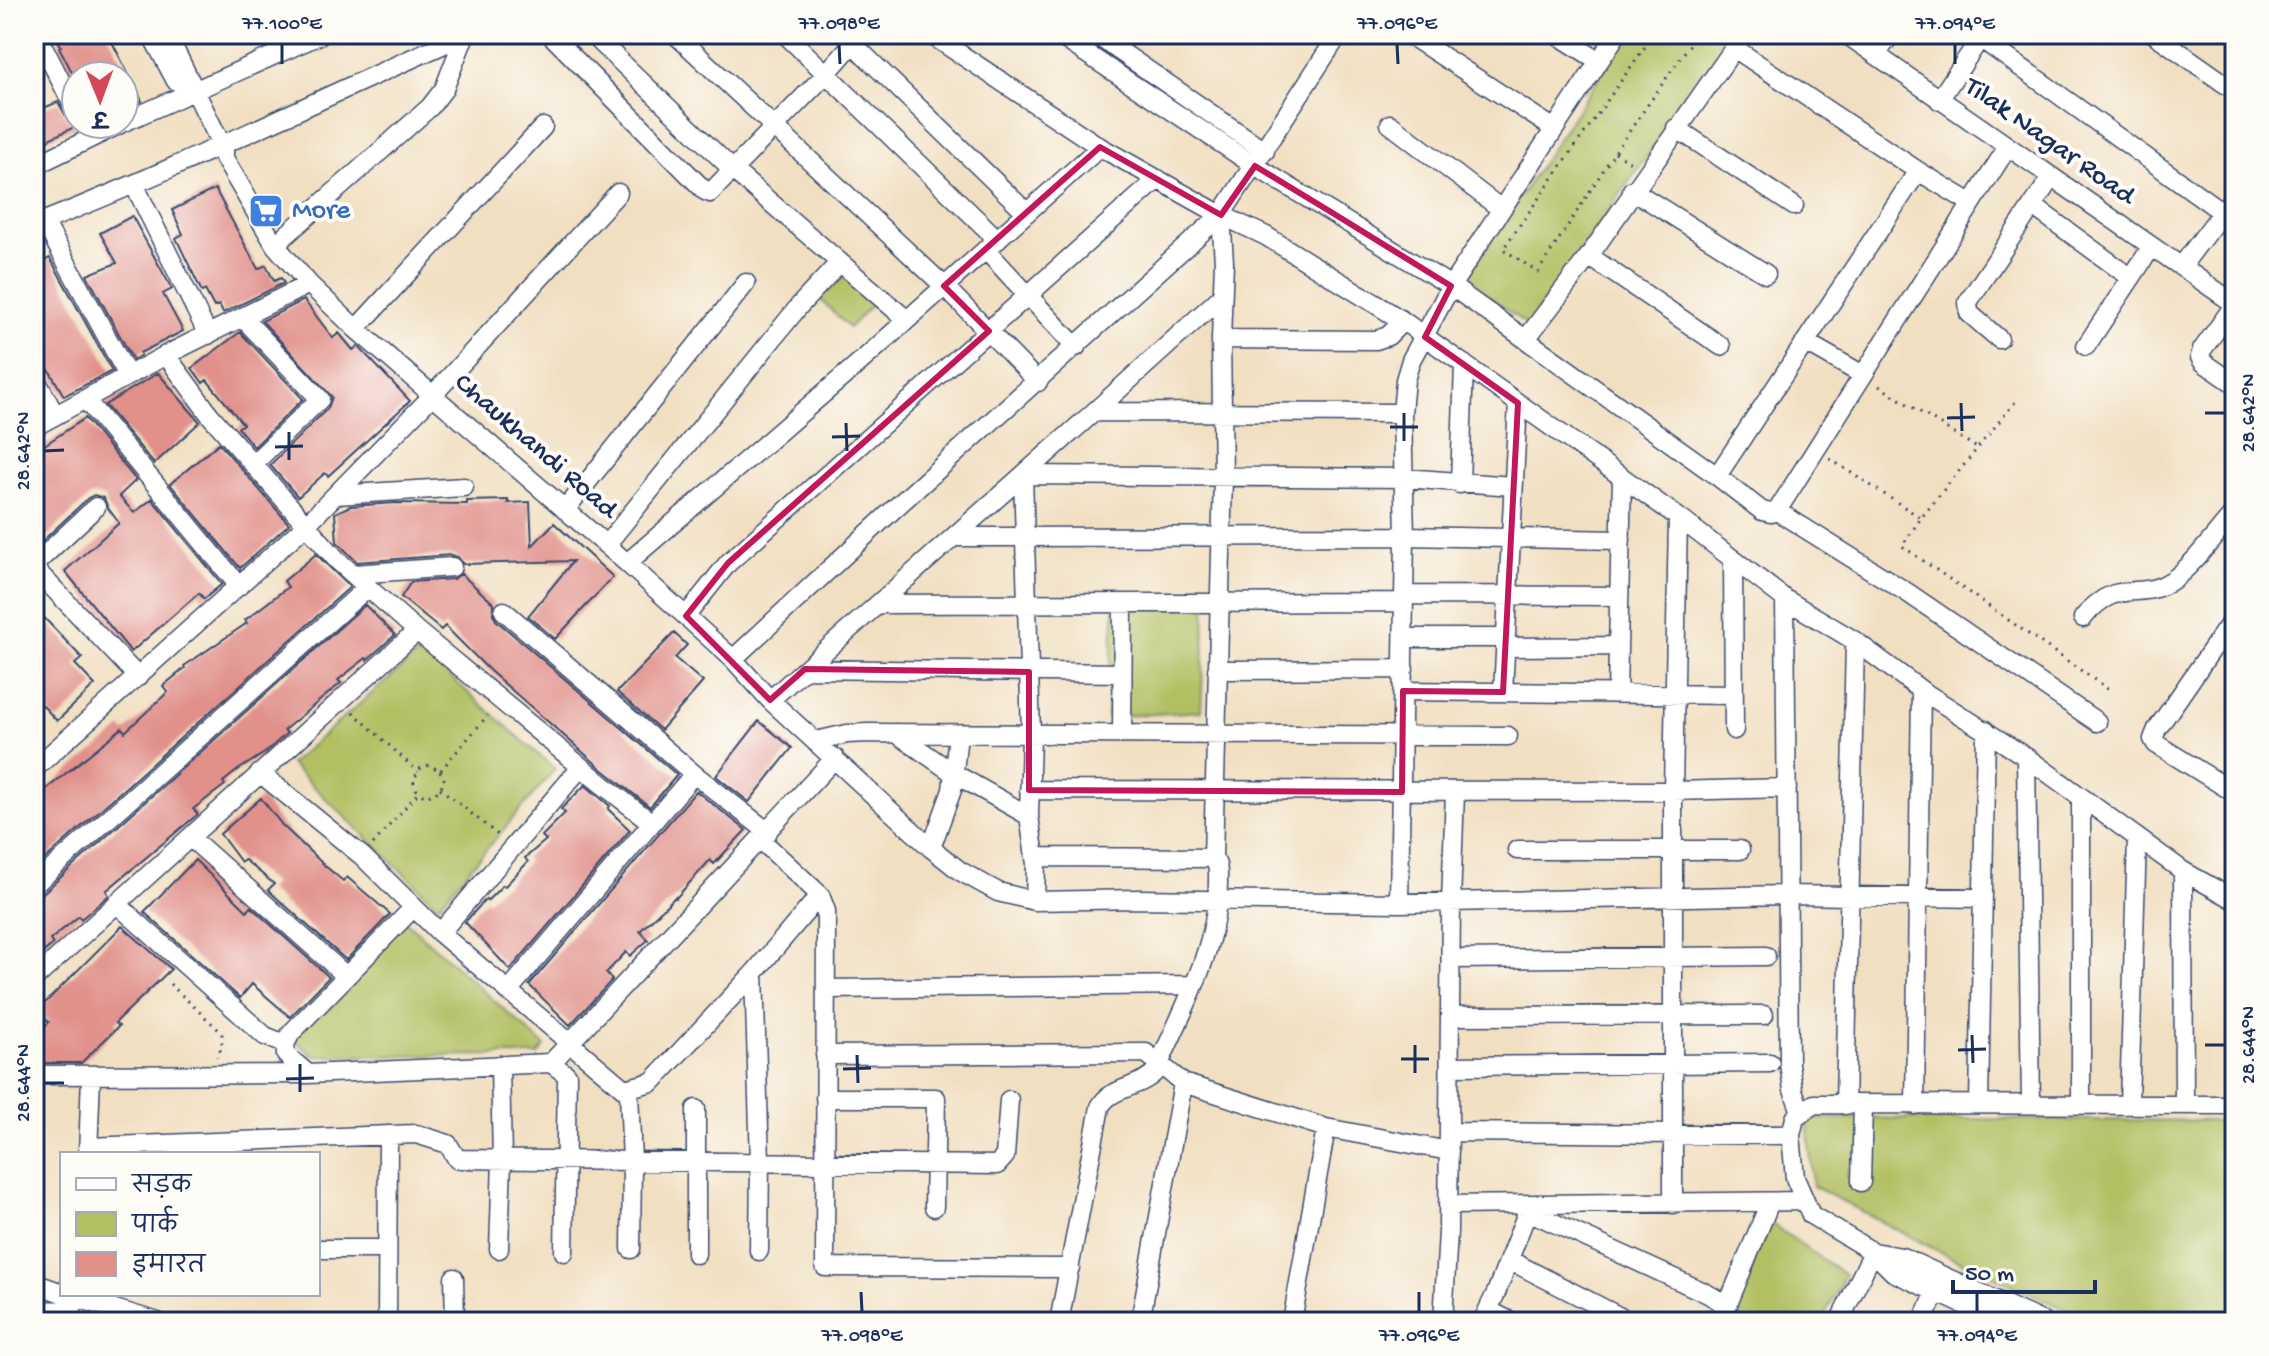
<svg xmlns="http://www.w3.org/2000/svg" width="2269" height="1356" font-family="'Gochi Hand','Playpen Sans Deva',sans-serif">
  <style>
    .green { fill: #b2c063; stroke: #667860; stroke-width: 2 }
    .building { fill: #e1908a }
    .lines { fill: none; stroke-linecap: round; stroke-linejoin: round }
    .minor-casing { stroke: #3b496d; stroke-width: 21 }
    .path { stroke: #3b496d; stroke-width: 3; stroke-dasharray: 2 6; stroke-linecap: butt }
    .minor { stroke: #fff; stroke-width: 18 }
    .marked { fill: none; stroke: #c2185b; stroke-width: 6; stroke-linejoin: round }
    .ticks { fill: none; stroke: #1b2f5e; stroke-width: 3 }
    .labels { text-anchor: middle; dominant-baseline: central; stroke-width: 8; stroke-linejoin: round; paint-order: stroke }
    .street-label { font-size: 28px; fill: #1b2f5e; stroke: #fdfcf7 }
    .shop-label { font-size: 28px; fill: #366cbe; stroke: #fdfcf7; text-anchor: start }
    .neatline { fill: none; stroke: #1b2f5e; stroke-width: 3 }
    .ticks-label { font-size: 20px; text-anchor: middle; fill: #1b2f5e }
  </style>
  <rect width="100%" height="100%" fill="#fdfcf7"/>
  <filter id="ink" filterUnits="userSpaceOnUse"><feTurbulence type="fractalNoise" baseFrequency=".0125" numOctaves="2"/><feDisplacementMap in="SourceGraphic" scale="16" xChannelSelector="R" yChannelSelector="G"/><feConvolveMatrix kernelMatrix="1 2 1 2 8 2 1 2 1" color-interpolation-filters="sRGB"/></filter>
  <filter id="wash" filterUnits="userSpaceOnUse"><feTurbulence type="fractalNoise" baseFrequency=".006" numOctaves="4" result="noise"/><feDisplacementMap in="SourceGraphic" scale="32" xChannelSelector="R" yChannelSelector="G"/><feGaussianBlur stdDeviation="1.8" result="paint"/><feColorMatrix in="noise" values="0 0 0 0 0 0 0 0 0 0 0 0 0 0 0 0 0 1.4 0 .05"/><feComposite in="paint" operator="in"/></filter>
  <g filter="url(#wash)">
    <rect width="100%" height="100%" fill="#f1dfc1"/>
    <!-- green -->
    <path class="green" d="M1628 34H1734L1527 325 1465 279Z
      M832 265 873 303 849 328 809 288Z
      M1206 602 1201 711 1107 717 1115 603Z
      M421 651 555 769 438 906 290 764Z
      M404 920 545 1046 538 1055 314 1056 288 1035Z
      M1807 1118 2235 1121V1322H2094L1950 1257 1813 1186Z
      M1766 1220 1845 1275 1821 1322H1711Z"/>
    <g id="blocks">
      <!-- building -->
      <path class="building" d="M55 34H108L142 101 124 109V76H74L59 47 61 46Z
        M58 102 69 121 79 125 34 146V112Z
        M215 189 258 269 266 265 274 281 281 278 284 283 223 313 219 305 214 307 205 290 202 292 176 238 183 234 172 210Z
        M132 216 172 289 163 294 183 331 140 353 141 355 133 360 87 275 117 263 100 233Z
        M50 258 112 371 64 396 34 344V265Z
        M304 300 333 338 339 333 353 350 358 346 410 401 328 476 325 473 298 497 270 465 328 408 332 397 262 321Z
        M240 332 303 399 254 447 238 428 243 424 207 380 203 383 192 368Z
        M158 373 200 422 154 464 105 405Z
        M85 418 136 480 119 496 134 513 152 499 222 584 204 599 199 593 131 652 65 571 119 523 108 508 104 498 94 495 88 498 34 549V452Z
        M219 443 289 524 240 568 170 484Z
        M508 500V503L530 502 532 546 554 523 613 577 555 639 528 616 573 561 463 564 458 557 451 555 357 562 337 542 335 513 350 506 396 503 467 504V501Z
        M316 554 350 587 34 869V799L122 728 125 732 168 692 163 686 185 668 184 666 247 623 245 620 288 587 284 581Z
        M461 574 494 604 493 614 496 620 677 775 650 807 602 769 490 671 445 626 441 630 401 597 411 582 453 579Z
        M365 605 395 635 367 660 366 658 338 680 341 683 284 730 287 733 266 752 238 770 223 782 225 785 193 809 198 814 106 891 109 895 99 904 81 919 79 916 50 940 53 944 34 960V897L42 894Z
        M34 607 82 658 75 664 95 685 57 721 34 696Z
        M674 633 687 645 675 658 703 682 661 730 617 692Z
        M759 721 792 748 749 802 716 776Z
        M585 785 610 806 608 809 630 830 510 970 465 922 486 899 487 901 503 885 505 886 528 862 525 858 546 840 542 836 565 813 561 809Z
        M696 791 746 830 714 864 710 860 676 898 675 897 640 931 648 940 630 956 626 952 606 973 612 980 570 1025 529 985Z
        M261 798 282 825 324 865 343 881 347 877 390 914 346 960 268 890 274 884 245 860 241 862 220 834Z
        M195 860 247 911 251 907 329 977 290 1017 252 984 240 998 144 912Z
        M122 926 171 969 115 1023 119 1026 81 1063H34V1038L49 1022 38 1010Z"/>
    </g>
  </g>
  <g filter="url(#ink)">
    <use href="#blocks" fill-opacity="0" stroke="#3b496d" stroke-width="2"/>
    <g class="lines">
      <!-- minor casing -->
      <g class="minor-casing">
        <path id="minor" d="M37 34 76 111
          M151 34 176 81
          M167 34 224 150V158L275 245 309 284 356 329 627 563 733 659 770 700 931 848 960 871 998 892 1035 901 1139 899 1399 903 1788 895 1982 898
          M550 34 705 191 710 193 825 75 861 34
          M592 34 734 171 907 320
          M675 34 944 286 1038 382
          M785 34 998 240
          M930 34 1100 147 1221 215 1266 236 1403 321 1678 517 1785 599 1855 641 1921 690 2026 757 2183 871 2235 900
          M1057 34 1255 166 1451 286 1717 476 1762 511 1771 513 1777 511 2007 148
          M1095 34 1265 151
          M1408 34 1553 128
          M1556 34 1599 61
          M1846 34 2235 304
          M2154 34 2235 91
          M1980 38 2222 212
          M852 43 1026 212
          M1734 48 1918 171 1971 203
          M1876 55 1891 34
          M1939 100 1983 34
          M124 122 322 34
          M1390 124 1501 209
          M1676 128 1794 206
          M34 166 120 124
          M135 186 208 335
          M1632 190 1766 274
          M2033 206 2130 277
          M44 221 128 376
          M34 225C181 168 322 97 467 34
          M275 245 430 107 444 89 465 35
          M986 250 1076 347
          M1589 256 1721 346
          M2181 267 2235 195
          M2235 304 2202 350 2200 357 2203 362 2235 384
          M243 318 320 399 253 464
          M356 329 543 127
          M1221 339 1376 340 1388 336 1403 321
          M1526 339 1589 256 1744 34
          M1999 339 1969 313 1968 302 2051 178
          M1805 342 1863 375
          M2086 346 2151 248
          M166 355 210 415 337 560 417 631 603 785 652 823
          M34 376 55 415
          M85 399 239 586
          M1094 412 1222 296
          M34 427 166 355 309 284
          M1717 476 1918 171
          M1460 484 1464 364
          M336 495 464 487
          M565 510 746 283
          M1777 511 1908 593 2097 722
          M1678 517 1673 791 1787 788
          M954 537 1405 536 1621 540
          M606 545 800 305 840 262
          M1733 559 1734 730
          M627 563 867 356 1100 147
          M34 565 96 507
          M34 568 138 677
          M353 574 452 567
          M1404 595 1619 596
          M1785 599 1789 1064 1793 1090 1801 1112
          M879 604 1404 602
          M504 611 694 774 768 832
          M686 616 728 563 1158 179
          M2235 616 2157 729 2153 739 2156 744 2235 793
          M2083 618C2116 576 2139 602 2171 581 2192 567 2218 531 2235 512
          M1404 638H1505
          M1505 647 1618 646
          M733 659 894 509 1221 215 1339 34
          M805 669 1122 673
          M1217 670 1404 669
          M1403 691 1734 695
          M1503 692 1518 403
          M1617 693 1622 478
          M770 700 1094 412 1402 413
          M896 733 953 773 1029 816
          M1122 734 1123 603
          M816 741 847 734 868 733 1508 736
          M2026 757 2031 1104
          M34 769 305 526 432 396 618 193
          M260 773 362 856 440 933 629 1093 632 1161 631 1249
          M1029 790 1673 791V1204
          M2081 798V1104
          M191 838 345 975
          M761 840 820 895 826 911 825 1267 1070 1268
          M931 848 952 790 958 734
          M1517 850H1740
          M1035 857 1213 858C1219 865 1218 872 1218 882 1218 949 1182 1011 1156 1071 1140 1089 1111 1086 1100 1107L1059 1322
          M1213 858 1223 477 1221 339 1224 262 1221 215
          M2183 871 2184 1105
          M34 885 368 587
          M1035 901 1036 864 1029 816 1031 734 1023 475 1404 478 1513 486
          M1399 903 1405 536 1402 413 1405 380 1411 360 1451 286 1617 34
          M118 905 265 1036 285 1044
          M440 933 581 767
          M1451 959 1766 956
          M754 973 760 1161 759 1251
          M34 979 417 631
          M826 989 1194 985
          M508 991 694 774
          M1450 1016 1764 1015
          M825 1055 1146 1053 1183 1083 1326 1128 1449 1151
          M551 1063 567 1075 564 1252
          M1450 1066 1770 1063
          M308 1074 286 1055 285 1044 291 1033 414 907
          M34 1075 308 1074 551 1063 835 758
          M625 1089 652 1082 754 973 820 895
          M825 1098H936L934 1207
          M1979 1104 1986 730
          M2129 1104 2137 839
          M1845 1105 1855 641
          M1915 1105 1921 690
          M696 1109V1254
          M1449 1132 1791 1135
          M88 1147 416 1134 448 1144 457 1159 997 1165 1005 1156 1009 1100
          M88 1154 91 1075
          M1861 1182 1863 1105
          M1448 1205 1804 1201
          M1528 1211 1706 1293 1720 1301 1726 1309 1723 1322
          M318 1249H387
          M499 1249 502 1160 500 1065
          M1873 1252 1902 1257 2043 1322
          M1509 1260 1630 1322
          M454 1278 455 1322
          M34 1283 62 1293
          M64 1294 158 1322
          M1726 1309 1770 1202
          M1488 1310 1512 1322
          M34 1311 72 1310
          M387 1322 388 1135
          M1140 1322 1183 1083
          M1292 1322 1326 1128
          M1443 1322 1448 1231 1451 903 1455 792
          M1482 1322 1496 1293 1530 1205
          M1839 1322 1873 1252
          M1922 1322 1937 1291
          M2001 1322 1893 1272 1873 1252 1811 1215 1795 1178 1791 1135 1795 1118 1814 1104 2235 1105"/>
      </g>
      <!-- path -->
      <path class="path" d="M1654 34 1503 249 1538 272 1615 152 1697 34
        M1615 152 1632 163
        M1879 386 1977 448
        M2015 402 1921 518 1902 546 2112 692
        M1830 459 1921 518
        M353 712 418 772
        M440 771 445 781 436 793 425 797 416 789 413 780 421 768 429 765 440 771 488 715
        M440 788 499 836
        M373 844 418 793
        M170 984 222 1033V1046L217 1057"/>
      <!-- minor -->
      <use href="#minor" class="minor"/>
    </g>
  </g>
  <!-- marked area -->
  <path class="marked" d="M1100 147 1221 215 1255 166 1331 212 1451 286 1425 337 1518 403 1503 692 1403 691 1402 792 1029 790V672L805 669 770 700 686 616 728 563 989 331 944 286Z"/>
  <!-- ticks -->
  <path class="ticks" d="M282 44V64M839 44 840 64M1397 44 1398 64M1955 44V64M1961 403 1962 431M1404 413V441M2205 413H2225M1947 418 1975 417M846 423 847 451M1390 427H1418M289 432V460M832 437 860 436M275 447 303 446M44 451 64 450M1972 1035 1973 1063M1415 1045V1073M2205 1045H2225M1958 1050 1986 1049M857 1055 858 1083M1401 1059H1429M300 1064V1092M843 1069 871 1068M286 1079 314 1078M44 1083H64M861 1292 862 1312M1419 1292V1312M1977 1292V1312"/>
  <!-- icons -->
  <defs>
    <g id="supermarket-square" transform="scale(1.8)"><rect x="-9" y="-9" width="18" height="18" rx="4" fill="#3f7fe0" stroke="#fdfcf7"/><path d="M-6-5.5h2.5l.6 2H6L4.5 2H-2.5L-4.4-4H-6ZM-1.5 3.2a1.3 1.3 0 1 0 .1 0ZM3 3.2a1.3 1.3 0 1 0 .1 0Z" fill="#fff"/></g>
  </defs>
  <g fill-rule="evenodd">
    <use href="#supermarket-square" x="266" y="211"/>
  </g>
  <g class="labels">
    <!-- street labels -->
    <g class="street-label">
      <text transform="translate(2049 142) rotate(35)">Tilak Nagar Road</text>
      <text transform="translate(535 447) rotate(41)">Chaukhandi Road</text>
    </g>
    <!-- shop labels -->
    <g class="shop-label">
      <text x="292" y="211">More</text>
    </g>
  </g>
  <!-- margin -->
  <rect width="2269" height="1356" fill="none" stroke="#fdfcf7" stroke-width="88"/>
  <!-- legend -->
  <rect x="60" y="1152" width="260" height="144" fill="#fdfcf7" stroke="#a3aaba" stroke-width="2"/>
  <rect x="76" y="1178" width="40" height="12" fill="#ffffff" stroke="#a3aaba" stroke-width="2"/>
  <text x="132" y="1192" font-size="24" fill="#1b2f5e">सड़क</text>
  <rect x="76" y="1212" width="40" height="24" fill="#b2c063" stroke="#a3aaba" stroke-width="2"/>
  <text x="132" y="1232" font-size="24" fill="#1b2f5e">पार्क</text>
  <rect x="76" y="1252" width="40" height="24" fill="#e1908a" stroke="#a3aaba" stroke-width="2"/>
  <text x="132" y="1272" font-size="24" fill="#1b2f5e">इमारत</text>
  <!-- north arrow -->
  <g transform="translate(100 100) rotate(179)"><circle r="38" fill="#fdfcf7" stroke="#a3aaba" stroke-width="2"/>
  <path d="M0-6L14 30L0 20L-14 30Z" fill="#d1495b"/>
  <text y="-12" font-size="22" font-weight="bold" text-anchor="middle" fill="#1b2f5e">उ</text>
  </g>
  <!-- scale -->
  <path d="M1953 1280v12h142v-12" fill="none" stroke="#1b2f5e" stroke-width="4"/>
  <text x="1965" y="1280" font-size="24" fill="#1b2f5e" stroke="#fdfcf7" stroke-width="6" paint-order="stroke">50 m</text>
  <rect x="44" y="44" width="2181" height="1268" class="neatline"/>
  <g class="ticks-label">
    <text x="282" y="29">77.100°E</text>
    <text x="839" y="29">77.098°E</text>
    <text x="1397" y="29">77.096°E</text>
    <text x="1955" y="29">77.094°E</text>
    <text transform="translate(2247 413) rotate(-90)" y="7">28.642°N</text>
    <text transform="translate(22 451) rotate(-90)" y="7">28.642°N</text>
    <text transform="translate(2247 1045) rotate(-90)" y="7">28.644°N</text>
    <text transform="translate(22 1083) rotate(-90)" y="7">28.644°N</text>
    <text x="862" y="1341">77.098°E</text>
    <text x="1419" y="1341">77.096°E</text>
    <text x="1977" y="1341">77.094°E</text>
  </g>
</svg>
